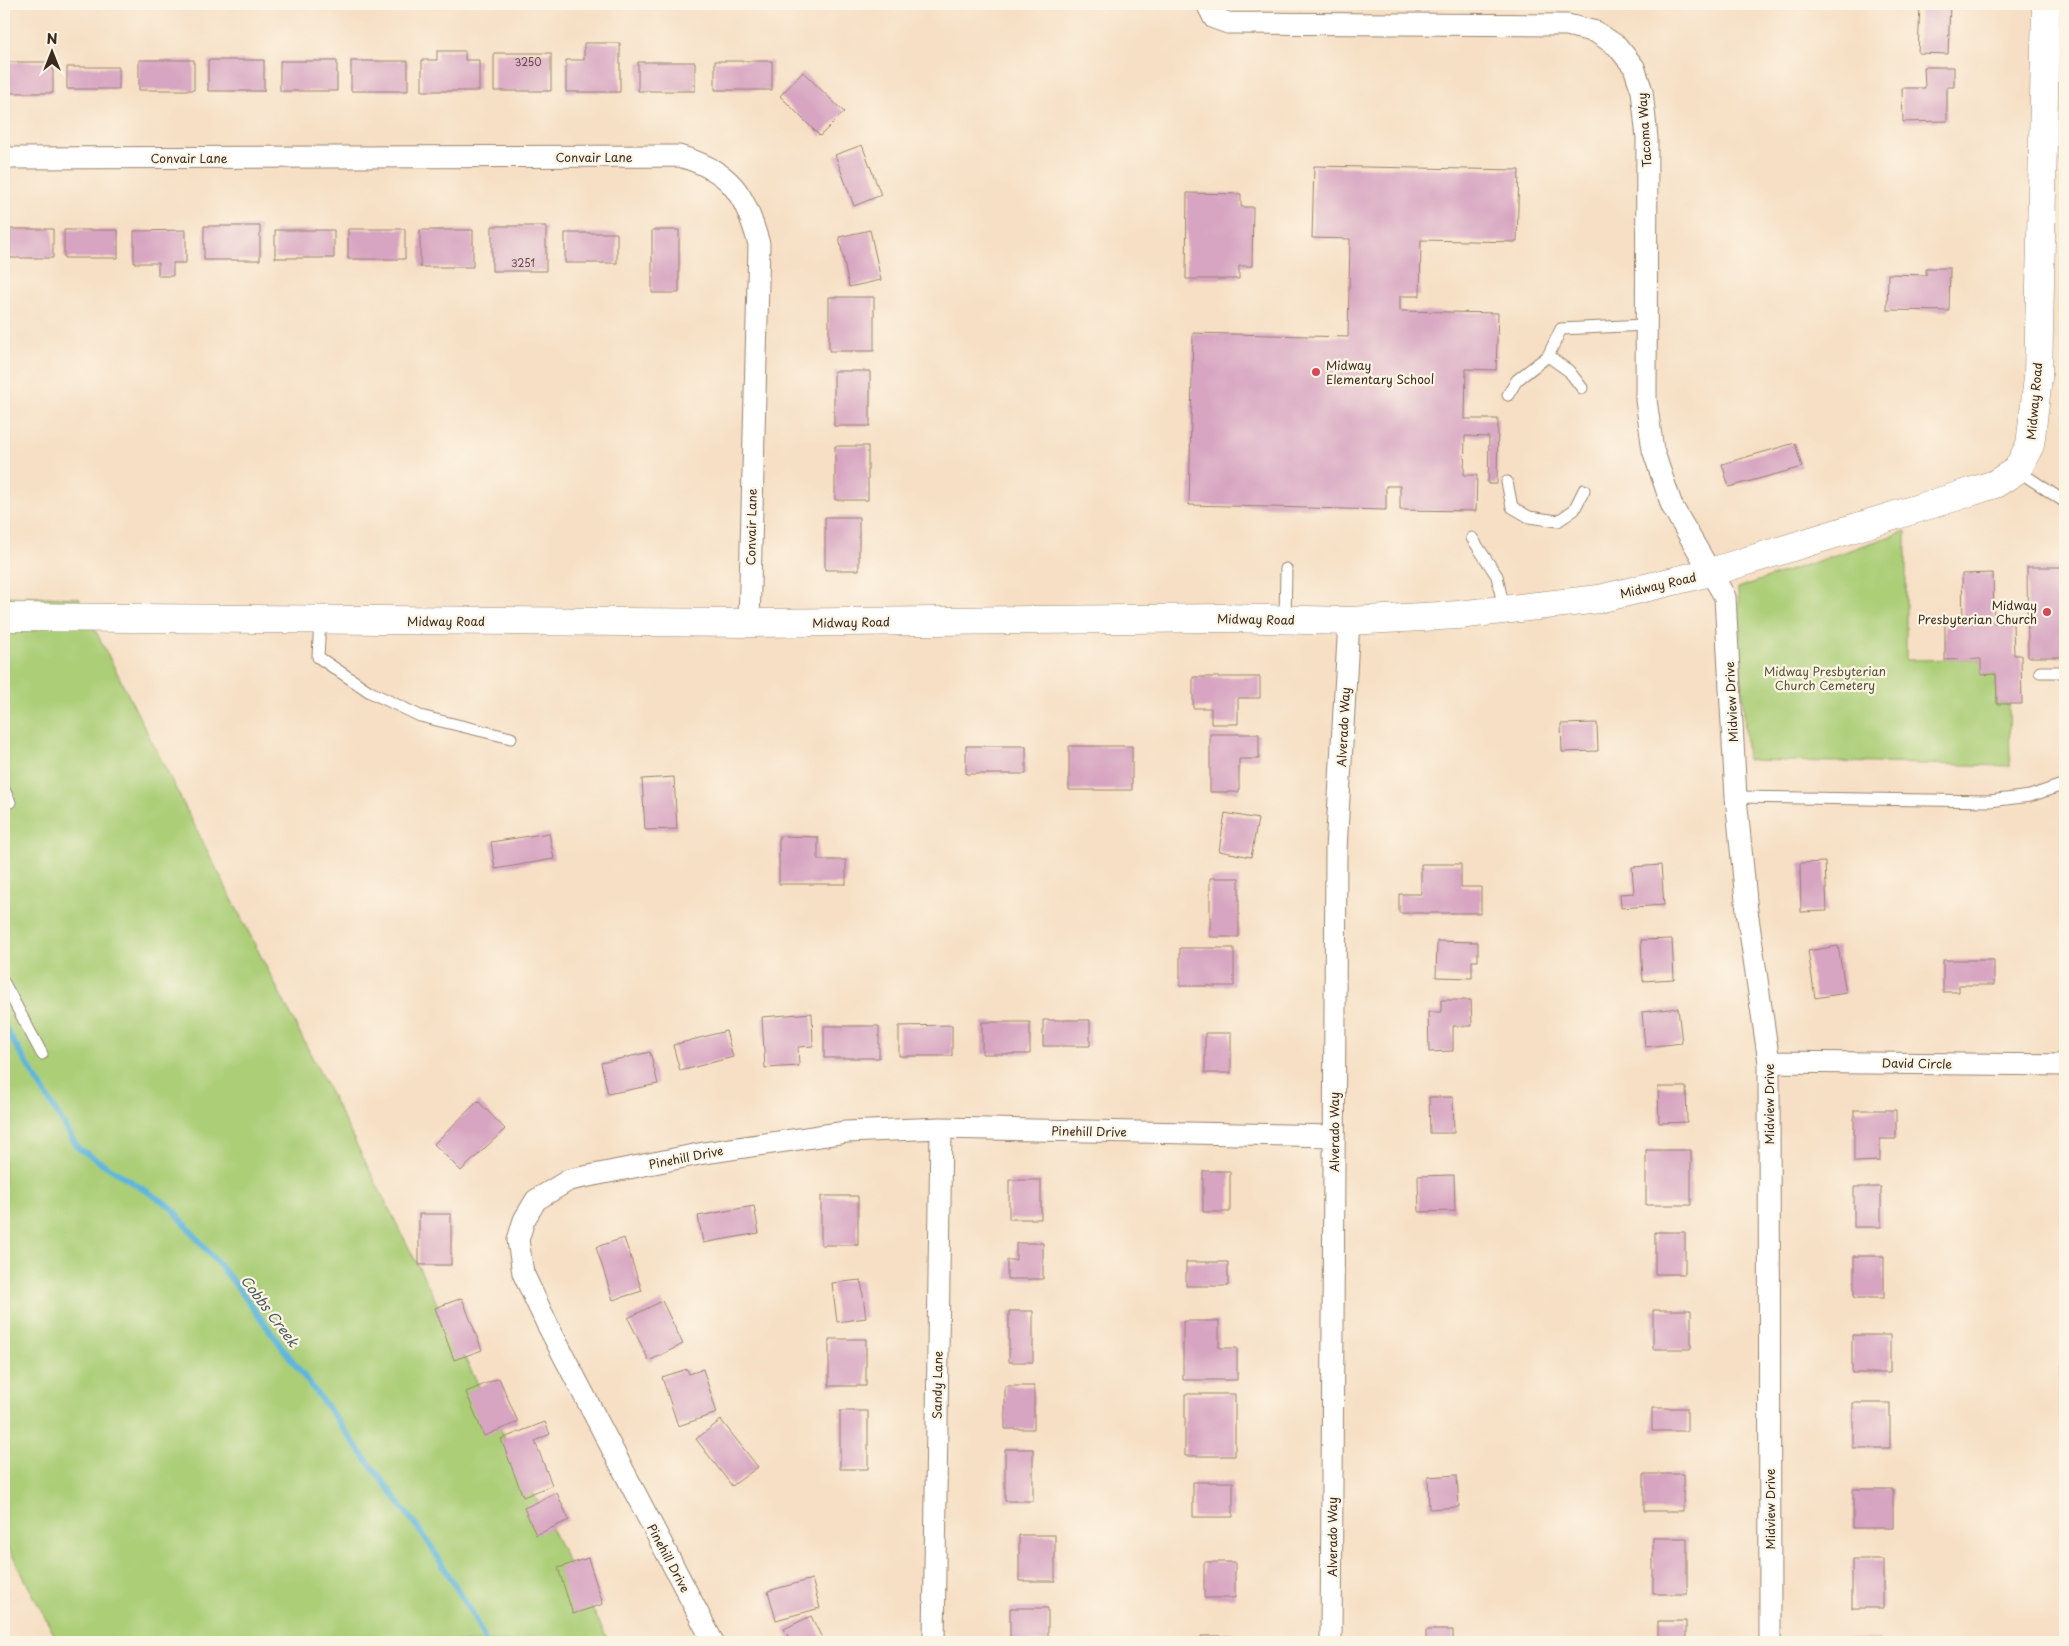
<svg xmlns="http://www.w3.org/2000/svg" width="2069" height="1646" font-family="'Playpen Sans',sans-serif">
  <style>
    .green { fill: #abce77; stroke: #737c4a }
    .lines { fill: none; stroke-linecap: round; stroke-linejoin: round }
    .stream { stroke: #5eb6db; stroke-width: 6 }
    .building { fill: #d7a4c1 }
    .lane-casing { stroke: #988471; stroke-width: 13 }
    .street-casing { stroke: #988471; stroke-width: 23 }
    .secondary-casing { stroke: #988471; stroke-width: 29 }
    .lane { stroke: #fff; stroke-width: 11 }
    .street { stroke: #fff; stroke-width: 21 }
    .secondary { stroke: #fff; stroke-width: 28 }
    .poi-dot { fill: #d1495b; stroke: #fcf5e5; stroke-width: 2 }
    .labels { text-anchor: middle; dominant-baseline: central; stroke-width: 4.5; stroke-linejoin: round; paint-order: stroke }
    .number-label { font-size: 10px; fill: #624847 }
    .street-label { font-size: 12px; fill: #3b2a1e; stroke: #fcf5e5 }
    .poi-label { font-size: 12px; fill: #3b2a1e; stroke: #fcf5e5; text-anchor: start }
    .park-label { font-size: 12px; fill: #575334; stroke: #fcf5e5 }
    .water-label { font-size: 14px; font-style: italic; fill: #475b60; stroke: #fcf5e5 }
  </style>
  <rect width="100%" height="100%" fill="#fcf5e5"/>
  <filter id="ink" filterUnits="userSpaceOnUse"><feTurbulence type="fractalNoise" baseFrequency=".02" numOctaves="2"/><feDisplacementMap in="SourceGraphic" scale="10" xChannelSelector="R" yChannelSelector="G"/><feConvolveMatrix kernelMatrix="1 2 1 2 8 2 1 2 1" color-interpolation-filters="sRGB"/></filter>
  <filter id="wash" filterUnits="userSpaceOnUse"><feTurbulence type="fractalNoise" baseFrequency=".0096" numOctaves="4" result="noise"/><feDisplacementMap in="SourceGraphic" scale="20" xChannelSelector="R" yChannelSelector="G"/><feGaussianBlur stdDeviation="1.12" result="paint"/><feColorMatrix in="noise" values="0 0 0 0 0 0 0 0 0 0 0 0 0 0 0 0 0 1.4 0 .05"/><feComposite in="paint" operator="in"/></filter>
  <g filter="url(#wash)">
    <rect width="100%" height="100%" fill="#f6dfc4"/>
    <!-- green -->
    <path class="green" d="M1906 531V660L1981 659 1982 674H1996L1997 704H2009L2010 766 1747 760 1741 666 1738 588Z
      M4 596 79 598 609 1642H58L4 1540Z"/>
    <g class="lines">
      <!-- stream -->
      <path class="stream" d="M4 1026 78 1148 170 1206 235 1284 429 1543 472 1613 486 1642"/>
    </g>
    <g id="blocks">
      <!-- building -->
      <path class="building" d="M1920 4H1950L1948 54 1918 53Z
        M584 43H620V92H566V60H584Z
        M437 51H465V60H479V91H422V60H437Z
        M494 53H551V91H494Z
        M139 60H194V90H139Z
        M208 60H264V91H208Z
        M280 61H337V91H280Z
        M351 61H408V91H351Z
        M715 61H772V90H715Z
        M4 62H53V93H4Z
        M638 62H695V91H638Z
        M67 67H119V89H67Z
        M1924 67H1954V87H1947V121L1903 122 1902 88H1925Z
        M803 72 844 112 820 136 780 96Z
        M862 145 881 195 854 206 835 155Z
        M1314 166 1519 170 1517 242 1421 240 1420 296H1400V311L1498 313 1496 370 1466 369 1465 419H1498L1497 484H1488L1489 437 1465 436 1464 475H1477L1476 511 1400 510V486H1386V510L1189 505 1193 333 1348 337 1350 239 1312 238Z
        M1187 193 1241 194V207H1253L1252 266H1239V279H1186Z
        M204 226H260V260H204Z
        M492 226H546V271H492Z
        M10 229H53V258H10Z
        M348 229H405V259H348Z
        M64 230H118V258H64Z
        M186 230V263H173V276H158V263H134V231Z
        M275 230H334V258H275Z
        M420 230H473V267H420Z
        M652 230H679V293H652Z
        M870 230 881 280 849 287 839 237Z
        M565 233H617V263H565Z
        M1926 268H1950L1949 311 1887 310 1888 274 1926 275Z
        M829 297H874V351H829Z
        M834 371H870V426H834Z
        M1795 443 1802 467 1729 487 1722 464Z
        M835 446H868V500H835Z
        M825 517H859V570H825Z
        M2027 567H2065V657H2028Z
        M1993 573 1994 623H2013L2014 655H2021L2022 704H1997L1996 674 1981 675V659L1945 660V624L1963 623 1962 574Z
        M1193 677H1260V698H1238V724H1211V708H1193Z
        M1597 723 1598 751 1562 752 1561 724Z
        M1210 734H1259V759H1239V792H1210Z
        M966 746H1026V774H966Z
        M1069 746H1132V790H1069Z
        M674 777 677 829 645 830 642 779Z
        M1225 813 1258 819 1251 857 1219 851Z
        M549 833 554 859 495 869 491 842Z
        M779 836 818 837V860H846V884H779Z
        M1825 862 1827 911 1801 912 1800 863Z
        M1421 864H1461V887H1481V913H1399V894H1421Z
        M1661 865 1664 905 1621 908 1620 894 1634 893 1632 867Z
        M1210 878H1239V937H1210Z
        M1672 939 1674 979 1643 981 1641 940Z
        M1437 941 1478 942V961H1472V978L1436 977Z
        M1838 946 1846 993 1815 998 1808 951Z
        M1180 948H1234V986H1180Z
        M1943 960H1994V985H1959V992H1943Z
        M1441 1000H1471L1472 1026H1453V1051L1429 1052 1428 1012H1441Z
        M1678 1008 1682 1043 1645 1047 1642 1012Z
        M812 1013 813 1046 798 1047 799 1066 765 1068 762 1017Z
        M1043 1020H1090V1046H1043Z
        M982 1022H1030V1054H982Z
        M952 1025V1056H899V1026Z
        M824 1026H879V1058H824Z
        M726 1031 733 1057 680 1071 673 1045Z
        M1205 1033H1231V1073H1205Z
        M650 1052 658 1084 608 1094 601 1063Z
        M1658 1087H1686L1687 1122 1659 1123Z
        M1429 1097H1453L1454 1133H1430Z
        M478 1101 505 1129 461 1171 434 1144Z
        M1854 1110H1896V1139H1880V1161L1854 1162Z
        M1646 1150H1691V1205H1646Z
        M1203 1171H1230V1212H1203Z
        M1454 1175 1455 1211 1419 1212 1418 1176Z
        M1009 1180H1041V1219H1009Z
        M1854 1187H1881V1227H1854Z
        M821 1196H858V1245H821Z
        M754 1206 759 1233 703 1243 698 1216Z
        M419 1214H451V1265H419Z
        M1655 1232H1685V1274H1655Z
        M624 1238 642 1291 613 1300 596 1247Z
        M1016 1243H1043V1279H1007V1260H1016Z
        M1854 1256H1884V1298H1854Z
        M1186 1262H1228V1286H1186Z
        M861 1280 866 1318 837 1322 832 1283Z
        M462 1298 482 1350 454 1360 435 1308Z
        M662 1301 683 1344 649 1361 628 1318Z
        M1653 1310H1691V1349H1653Z
        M1009 1311H1033V1362H1009Z
        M1183 1321H1219V1348H1237V1380H1183Z
        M1852 1335H1890V1373H1852Z
        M829 1339H866V1386H829Z
        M2062 1364H2065V1414H2062Z
        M687 1369 689 1374 703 1369 717 1413 678 1426 662 1377Z
        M499 1378 518 1422 484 1436 466 1392Z
        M1005 1386H1034V1429H1005Z
        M1185 1394H1235V1456H1185Z
        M1853 1403H1890V1448H1853Z
        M1652 1408H1687V1431H1652Z
        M840 1411H868V1469H840Z
        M721 1420 758 1467 732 1486 696 1439Z
        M545 1422 550 1434 535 1441 552 1485 523 1497 501 1439Z
        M1005 1449H1033V1501H1005Z
        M1644 1474H1683V1511H1644Z
        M1457 1475 1459 1507 1429 1509 1428 1477Z
        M1193 1482H1233V1517H1193Z
        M1853 1489H1893V1528H1853Z
        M557 1493 569 1520 536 1535 524 1508Z
        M1019 1535H1055V1581H1019Z
        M1653 1538H1687V1594H1653Z
        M588 1558 603 1604 573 1614 558 1568Z
        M1852 1559H1883V1608H1852Z
        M1204 1562H1235V1598H1204Z
        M812 1579 820 1608 776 1620 768 1591Z
        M1010 1608H1048V1642H1010Z
        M811 1616 824 1642H791L784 1629Z
        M1658 1621H1686V1642H1658Z
        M1426 1630H1453V1642H1426Z
        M1201 1636H1232V1642H1201Z
        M1842 1639H1881V1642H1842Z"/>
    </g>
  </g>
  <g filter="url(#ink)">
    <use href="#blocks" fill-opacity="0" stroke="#988471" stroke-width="1"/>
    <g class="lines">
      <!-- lane casing -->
      <g class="lane-casing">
        <path id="lane" d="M1548 356 1569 371 1582 388
          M1508 395 1517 380 1548 356 1561 329 1646 325
          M2017 470 2065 502
          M1507 482 1512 507 1529 517 1558 521 1574 510 1584 490
          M1472 538 1497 576 1504 610
          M320 620 318 657 370 692 420 716 511 738
          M1285 620 1286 569
          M2040 672H2065
          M4 790 10 802
          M1736 797 1990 801 2030 796 2065 784
          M4 983 42 1054"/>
      </g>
      <!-- street casing -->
      <g class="street-casing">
        <path id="street" d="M1207 4 1214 18 1228 23 1567 25 1596 32 1617 46 1634 67 1642 91 1647 138 1646 400 1653 450 1672 506 1725 597 1736 797 1747 911 1769 1062 1770 1642
          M4 158 679 156C732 171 744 193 759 244L749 623
          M1769 1062 2065 1065
          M713 1642 548 1326 523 1273 518 1240 524 1220 536 1200 569 1180 704 1153 846 1132 941 1128 1334 1136
          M934 1642 941 1128
          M1331 1642 1336 850 1349 621"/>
      </g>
      <!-- secondary casing -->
      <g class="secondary-casing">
        <path id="secondary" d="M4 617 749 623 1225 618 1349 621 1458 615 1599 599 1711 572 1958 496 1995 484 2017 470 2030 445 2038 378 2046 4"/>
      </g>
      <!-- lane -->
      <use href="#lane" class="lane"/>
      <!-- street -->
      <use href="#street" class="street"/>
      <!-- secondary -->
      <use href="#secondary" class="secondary"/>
    </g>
  </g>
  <!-- markers -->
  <g class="poi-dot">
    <circle cx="1316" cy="372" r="5"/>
    <circle cx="2047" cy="612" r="5"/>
  </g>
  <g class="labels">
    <!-- number labels -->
    <g class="number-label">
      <text x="528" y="61">3250</text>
      <text x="523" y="262">3251</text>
    </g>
    <!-- street labels -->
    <g class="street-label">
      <text transform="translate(1644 130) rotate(-94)">Tacoma Way</text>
      <text x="594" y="157">Convair Lane</text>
      <text x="189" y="158">Convair Lane</text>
      <text transform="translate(2034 401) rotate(-85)">Midway Road</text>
      <text transform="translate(751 527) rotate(-89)">Convair Lane</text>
      <text transform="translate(1658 585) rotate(-13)">Midway Road</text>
      <text transform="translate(1256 619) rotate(1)">Midway Road</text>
      <text x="446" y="621">Midway Road</text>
      <text transform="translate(851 622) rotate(-1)">Midway Road</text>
      <text transform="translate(1731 702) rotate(-93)">Midview Drive</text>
      <text transform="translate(1343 727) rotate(-87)">Alverado Way</text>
      <text transform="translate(1917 1063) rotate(1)">David Circle</text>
      <text transform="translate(1769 1104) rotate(-90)">Midview Drive</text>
      <text transform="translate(1089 1131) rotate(1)">Pinehill Drive</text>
      <text transform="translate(1334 1132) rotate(-90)">Alverado Way</text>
      <text transform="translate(686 1157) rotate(-11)">Pinehill Drive</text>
      <text transform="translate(937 1385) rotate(-89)">Sandy Lane</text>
      <text transform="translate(1770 1509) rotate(-90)">Midview Drive</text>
      <text transform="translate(1332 1537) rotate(-90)">Alverado Way</text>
      <text transform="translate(669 1558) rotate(62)">Pinehill Drive</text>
    </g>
    <!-- poi labels -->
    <g class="poi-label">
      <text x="1326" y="365">Midway<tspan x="1326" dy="14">Elementary School</tspan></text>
      <text x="2037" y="605" text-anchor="end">Midway<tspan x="2037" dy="14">Presbyterian Church</tspan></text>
    </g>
    <!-- park labels -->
    <g class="park-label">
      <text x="1825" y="671">Midway Presbyterian<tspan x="1825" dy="14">Church Cemetery</tspan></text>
    </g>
    <!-- water labels -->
    <g class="water-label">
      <text transform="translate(270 1311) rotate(53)">Cobbs Creek</text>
    </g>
  </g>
  <!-- margin -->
  <rect width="2069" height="1646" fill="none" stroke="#fcf5e5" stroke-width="20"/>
  <!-- north arrow -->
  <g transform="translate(52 52)" stroke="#fcf5e5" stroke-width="4" paint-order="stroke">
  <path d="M0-4L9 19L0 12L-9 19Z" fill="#3b2a1e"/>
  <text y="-8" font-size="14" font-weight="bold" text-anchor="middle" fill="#3b2a1e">N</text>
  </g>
</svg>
